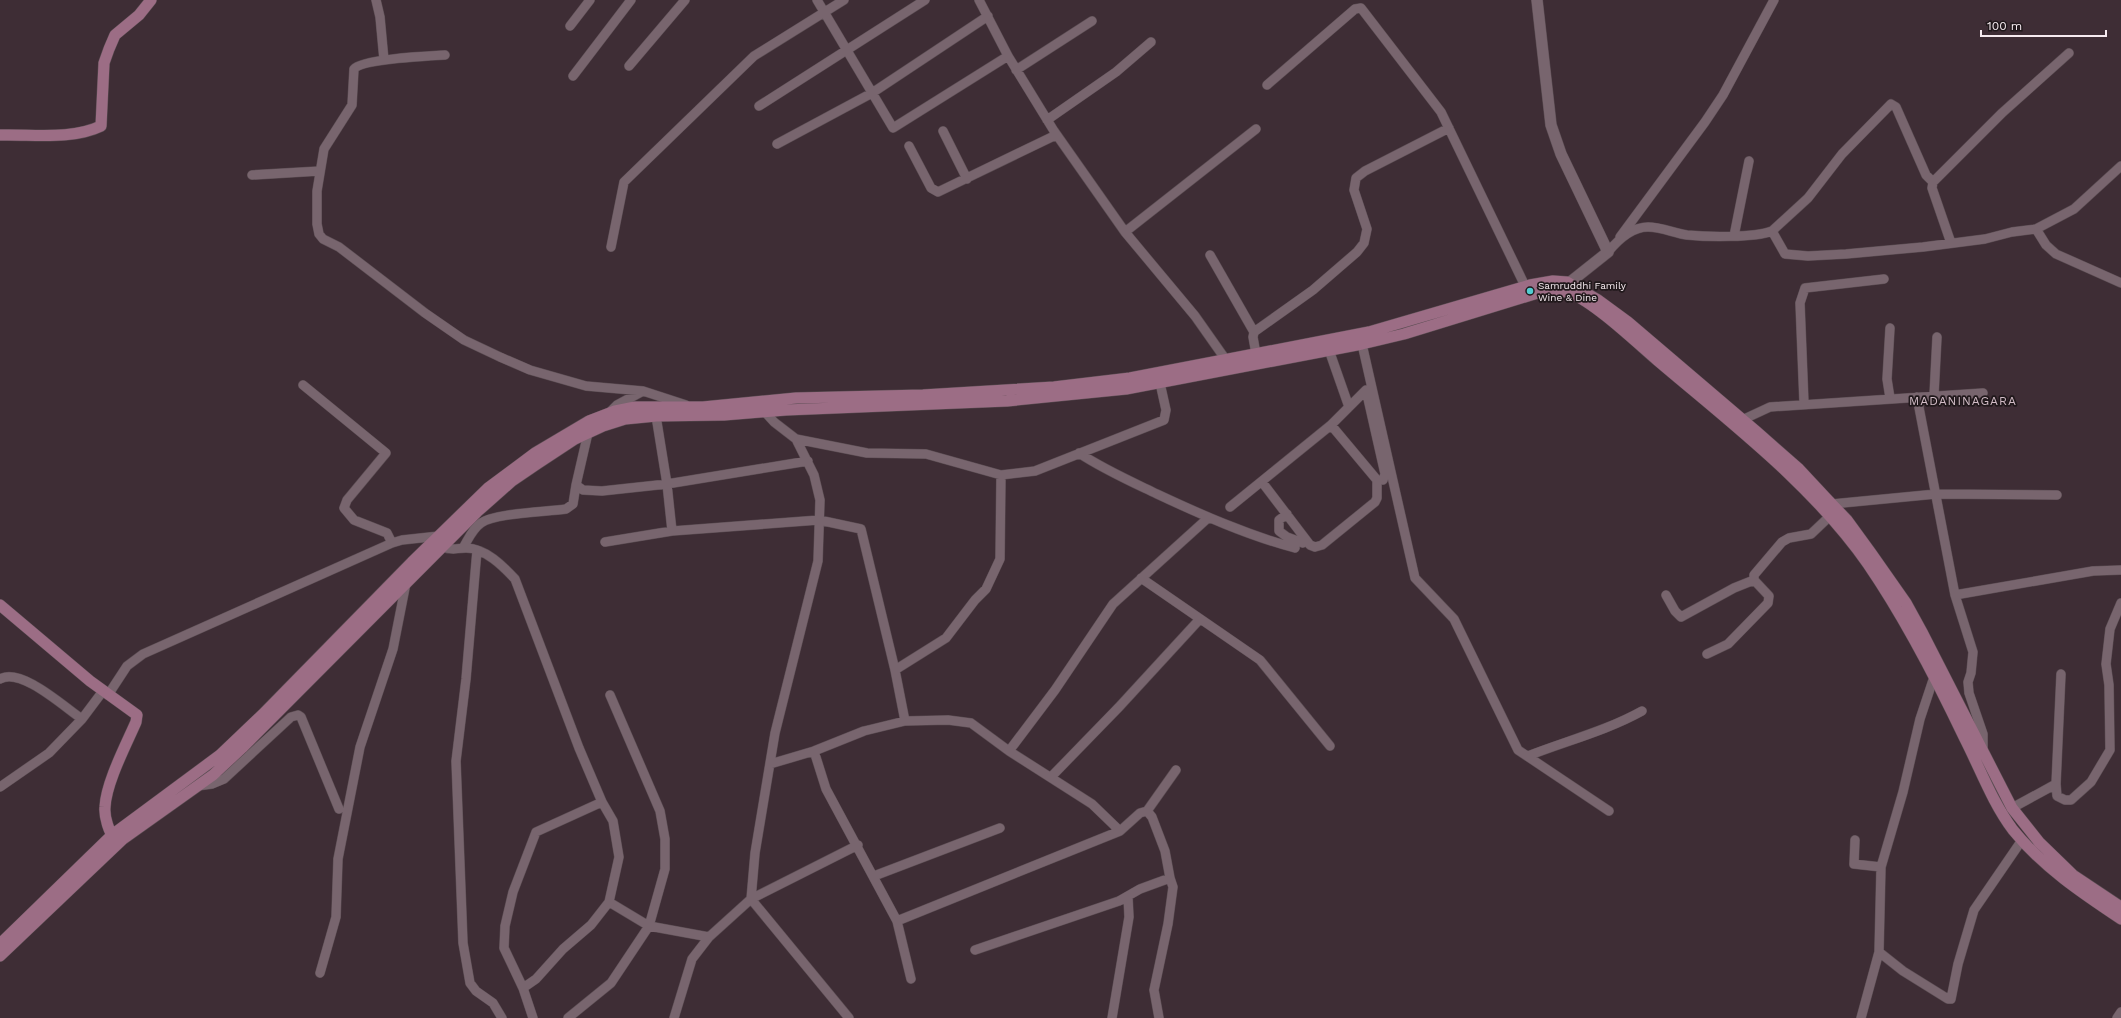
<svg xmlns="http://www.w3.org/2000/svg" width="2121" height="1018" font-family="'Work Sans',sans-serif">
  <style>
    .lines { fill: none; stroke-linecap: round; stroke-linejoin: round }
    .minor-casing { stroke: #5b4d53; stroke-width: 10 }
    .tertiary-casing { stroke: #5b4d53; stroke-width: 12 }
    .secondary-casing { stroke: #5b4d53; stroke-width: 12 }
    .minor { stroke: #78656e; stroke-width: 9 }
    .tertiary { stroke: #78656e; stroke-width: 11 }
    .secondary { stroke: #9c6d85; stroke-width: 11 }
    .poi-dot { fill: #51ccd1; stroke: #20181b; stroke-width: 1.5 }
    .labels { text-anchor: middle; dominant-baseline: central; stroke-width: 3.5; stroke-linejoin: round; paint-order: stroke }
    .poi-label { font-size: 10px; fill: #f6ebf0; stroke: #20181b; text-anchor: start }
    .quarter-label { font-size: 12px; letter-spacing: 1px; fill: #d2bcc6; stroke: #20181b }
  </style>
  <rect width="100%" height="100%" fill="#3e2d35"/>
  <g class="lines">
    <!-- minor casing -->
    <g class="minor-casing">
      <path id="minor" d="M376 0 380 17 384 60
        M817 0 893 128 1008 56
        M979 0 1008 56 1054 131 1125 232 1195 316 1226 360
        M570 26 590 0
        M445 55C429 56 362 59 354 69L352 105 324 149 317 191V224L319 234 323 239 339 247 425 313 464 340 500 357 530 370 586 386 643 391 686 405
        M629 66 685 0
        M1016 70 1092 21
        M573 76 631 0
        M1267 85 1355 9 1361 8 1441 112 1528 292
        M759 106 925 0
        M1047 120 1116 72 1151 42
        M943 131 967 179
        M777 144 872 93 988 16
        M909 146 931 188 938 192 1056 135
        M252 175 320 171
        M2036 229 2046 245 2056 254 2121 283
        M1772 231 1808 198 1842 154 1891 104 1896 107 1926 175 1933 182
        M1125 232 1256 129
        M1734 236 1749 161
        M1620 237 1705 122 1723 95 1774 0
        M1951 243 1932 188 1933 182 2002 113 2069 53
        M611 247 624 182 754 56 844 0
        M1608 252C1617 241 1632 227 1648 227 1661 227 1674 233 1687 235 1707 237 1754 238 1772 231L1785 254 1808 256 1846 254 1923 247 1985 239 2012 232 2036 229 2074 209 2121 166
        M1210 255 1254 332
        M1362 344 1415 578 1454 619 1518 750 1609 811
        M1329 350 1349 407
        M1256 354 1253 337 1254 332 1313 290 1357 252 1364 243 1367 229 1354 190 1356 178 1365 171 1449 128
        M303 385 386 453 347 500 344 508 354 520 387 533 392 543
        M1934 395 1937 337
        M1917 397 1955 595 1973 652 1971 673 1968 682 1969 693 1983 734V750
        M1890 398 1887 379 1890 328
        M1804 403 1800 303 1805 288 1884 279
        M610 412 617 405 643 391
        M656 416 667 484 672 531
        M1742 420 1770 407 1983 393
        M588 433 576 485 583 490 602 491 667 484 808 461
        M796 439 867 453 926 454 1001 475 1035 471 1164 420 1166 410 1160 383
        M1079 453C1103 469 1130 481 1157 494 1202 515 1247 535 1295 548
        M1262 482 1310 545 1315 547 1322 545 1375 502 1377 498V480L1331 425
        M1832 504 1936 494 2057 495
        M1230 507 1331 425 1366 390 1385 474 1383 480
        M1287 514 1279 520V531L1287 537 1303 543
        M605 542 672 531 819 520 861 529 895 670 905 721
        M442 547C454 551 455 548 466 548 485 548 503 566 515 579L579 748 602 802 613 821 619 857 609 902 649 926 709 937
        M463 548C468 540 472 529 481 523 495 513 546 512 566 509L573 504 576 485
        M477 550 466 679 456 761 463 943 470 983 476 991 493 1003 502 1018
        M1141 578 1260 660 1330 746
        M1666 595 1675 611 1681 617 1734 588 1754 580
        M1955 595 2093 571 2121 570
        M1707 654 1728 644 1768 603 1769 596 1754 580V575L1782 542 1789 538 1811 534 1830 516
        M895 670 946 638 975 600 986 589 1000 559 1001 475
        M2061 674 2056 784 2057 796 2065 800H2071L2091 782 2110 750 2109 685 2106 664 2110 629 2121 603
        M0 679C21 667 64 707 82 719L103 691
        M108 695 127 666 143 654 392 543 402 540 439 536
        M814 751 826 789 897 921 911 979
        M1009 751 1055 690 1113 604 1208 518
        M1528 756C1566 741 1606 731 1642 711
        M770 764 814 751 864 731 905 721 948 720 971 723 1009 751 1092 804 1120 831
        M1051 777 1119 707 1199 620
        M197 786 212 784 224 779 291 717 298 715 301 717 339 809
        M0 787 49 753 82 719
        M2012 808 2056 784
        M1147 811 1152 817 1165 851 1170 878 1173 887 1168 924 1154 990 1159 1018
        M1855 840 1854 864 1881 867
        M874 876 1000 828
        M897 921 1120 831 1140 813 1147 811 1176 770
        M975 950 1119 901 1140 889 1170 878
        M1879 952 1903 971 1948 999H1951L1958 964 1974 910 2022 840
        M320 973 336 917 338 859 360 747 393 649 406 583
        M523 988 536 979 563 949 591 925 609 902
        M533 1018 523 988 504 948 505 926 513 892 536 832 602 802
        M568 1018 611 983 649 926 665 869V839L660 811 610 695
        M674 1018 692 959 709 937 751 899 755 853 775 733 818 561 820 500 814 475 796 439 774 422 765 412 764 407
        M849 1018 751 899 858 845
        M1112 1018 1129 917 1128 897
        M1861 1018 1879 952 1881 867 1903 792 1920 719 1934 677
        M2117 1018 2121 1012"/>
    </g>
    <!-- tertiary casing -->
    <g class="tertiary-casing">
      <path id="tertiary" d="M1537 0 1551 125 1561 154 1608 252 1569 283 1567 292"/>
    </g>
    <!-- secondary casing -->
    <g class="secondary-casing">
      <path id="secondary" d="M0 135C33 134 72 140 101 126L104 63 109 49 115 35 139 15 151 0
        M0 605 90 681 137 715 136 722C126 745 106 783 105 807 104 817 109 832 115 840
        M0 944 112 835 220 755 263 714 412 562 488 488 535 453 589 421 615 411 635 407H703L796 398 923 395 1054 387 1130 378 1369 332 1530 285 1553 281 1567 282 1598 300 1628 322 1757 432 1799 469 1827 499 1847 520 1871 553 1906 603 1923 634 2012 808 2039 842 2073 875 2121 907
        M0 956 123 839 213 775 242 748 477 512 512 481 537 464 575 439 603 426 625 419 656 416 724 415 786 410 1007 401 1126 389 1362 344 1404 334 1544 291C1554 291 1561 290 1570 293 1594 302 1636 342 1657 360 1731 423 1812 484 1868 564 1905 618 1936 678 1964 737 1980 768 1992 802 2013 830 2043 867 2082 893 2121 919"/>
    </g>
    <!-- minor -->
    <use href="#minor" class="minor"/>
    <!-- tertiary -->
    <use href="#tertiary" class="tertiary"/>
    <!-- secondary -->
    <use href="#secondary" class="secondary"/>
  </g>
  <!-- markers -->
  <circle class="poi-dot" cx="1530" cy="291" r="4"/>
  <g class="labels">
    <!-- poi labels -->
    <g class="poi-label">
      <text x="1538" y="285">Samruddhi Family<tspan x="1538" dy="12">Wine &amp; Dine</tspan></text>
    </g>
    <!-- quarter labels -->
    <g class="quarter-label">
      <text x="1963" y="401">MADANINAGARA</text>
    </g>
  </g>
  <!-- scale -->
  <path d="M1981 30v6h125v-6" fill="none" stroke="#f6ebf0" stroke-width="2"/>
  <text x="1987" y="30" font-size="12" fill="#f6ebf0" stroke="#20181b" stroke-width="3" paint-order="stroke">100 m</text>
</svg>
